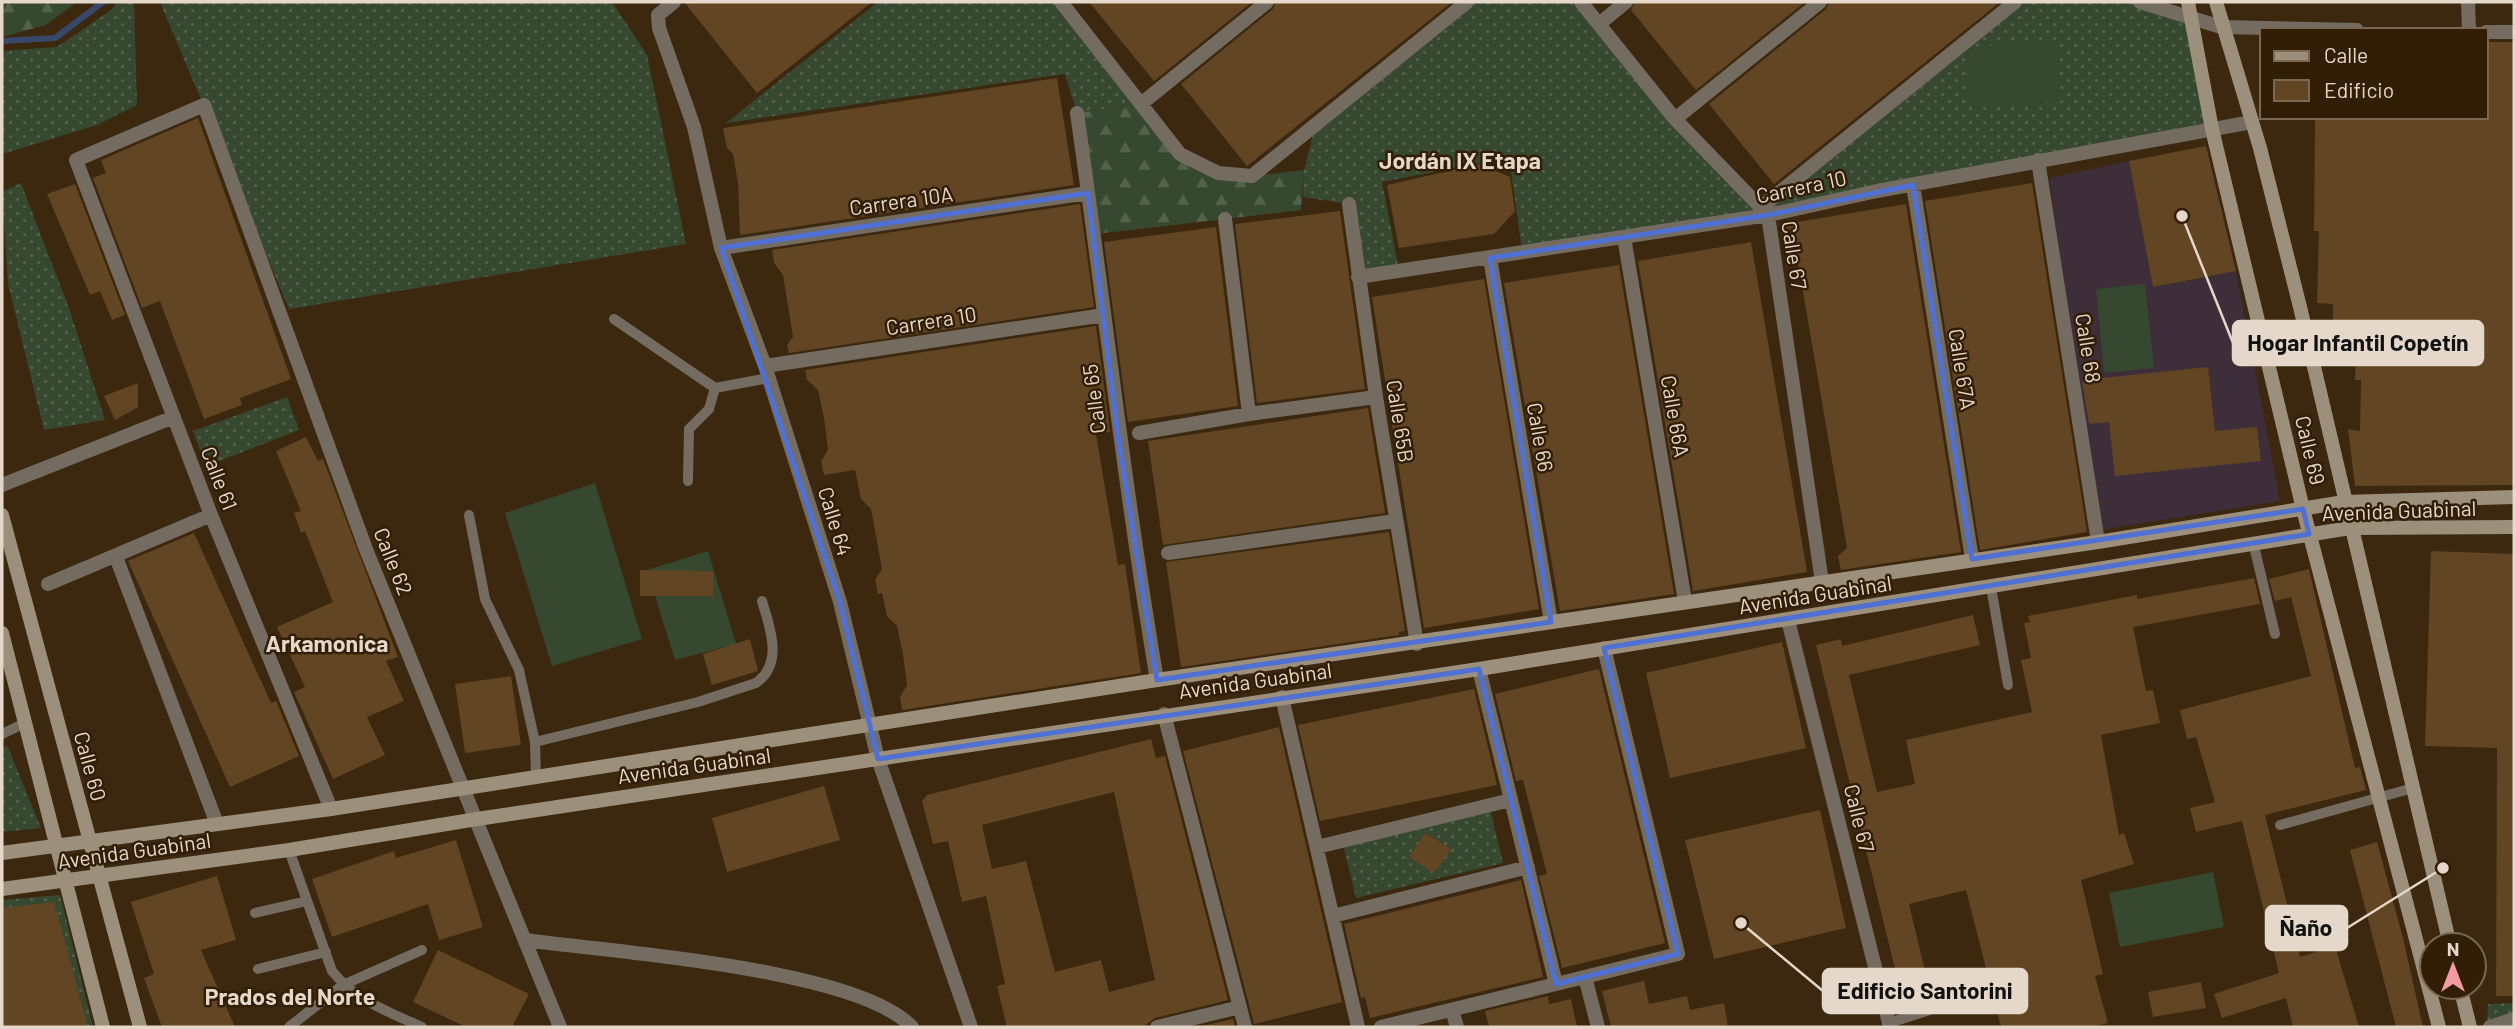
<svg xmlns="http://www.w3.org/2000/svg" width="2516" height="1029" font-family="Barlow,sans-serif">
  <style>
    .education { fill: #3e2e3a }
    .grass { fill: url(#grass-dots) }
    .forest { fill: url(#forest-firs) }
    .pitch { fill: #374830 }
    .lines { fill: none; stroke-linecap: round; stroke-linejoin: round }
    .stream { stroke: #37486b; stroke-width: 6 }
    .building { fill: #624522; fill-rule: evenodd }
    .lane { stroke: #746c60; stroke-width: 10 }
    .street { stroke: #746c60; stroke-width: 14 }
    .secondary { stroke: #9c907c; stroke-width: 14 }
    .marked { fill: none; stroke: #4f70d4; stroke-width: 5; stroke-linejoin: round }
    .labels { text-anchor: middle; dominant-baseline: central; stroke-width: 5; stroke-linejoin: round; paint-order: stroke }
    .street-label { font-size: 21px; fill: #e5d8ca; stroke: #311e05 }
    .neighbourhood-label { font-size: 23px; font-weight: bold; fill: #e5d8ca; stroke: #311e05 }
    .leader { fill: none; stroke: #e5d8ca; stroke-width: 2.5 }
    .callout-dot { fill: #e5d8ca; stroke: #311e05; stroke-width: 2.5 }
    .callout { fill: #e5d8ca; stroke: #e5d8ca; stroke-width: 2.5 }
    .callout-label { font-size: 23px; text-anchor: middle; font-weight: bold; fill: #111 }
  </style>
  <defs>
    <pattern id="grass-dots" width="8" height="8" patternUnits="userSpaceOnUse" patternTransform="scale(1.75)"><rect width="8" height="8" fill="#374830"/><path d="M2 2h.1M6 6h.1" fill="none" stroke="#54624d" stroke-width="1.8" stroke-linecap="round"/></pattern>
    <pattern id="forest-firs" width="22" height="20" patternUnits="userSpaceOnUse" patternTransform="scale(1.75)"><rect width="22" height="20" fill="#374830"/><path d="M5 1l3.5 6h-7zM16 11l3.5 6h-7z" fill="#54624d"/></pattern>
  </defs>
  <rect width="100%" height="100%" fill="#3c280f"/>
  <!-- education -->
  <path class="education" d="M2129 161 2153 287 2236 271 2280 501 2100 530 2049 178Z"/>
  <!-- grass -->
  <path class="grass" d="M118 2H134L137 105 97 125 2 154V51L57 47 111 10Z
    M160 2H227L237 5 243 2H612L647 55 686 244 289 309Z
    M878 2H1059L1141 104 1077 113 1065 74 726 123Z
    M1467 2H1581L1760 208 2015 2H2140L2192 20 2212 129 1522 251 1509 157 1382 182 1399 271 1358 277 1349 204 1303 197 1304 170 1315 127Z
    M21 183 70 311 105 420 44 430 8 284 2 192Z
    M287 397 299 430 206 466 193 431Z
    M7 745 41 828 2 832V749Z
    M1490 809 1503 863 1356 898 1343 844Z
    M60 895 93 1027H61L2 924V900Z
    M2514 1003V1027H2487L2488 1004Z"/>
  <!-- forest -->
  <path class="forest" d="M2 2H77L46 25 2 37Z
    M1141 104 1180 154 1252 176 1304 170 1301 210 1096 234 1077 113Z"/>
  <!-- pitch -->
  <path class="pitch" d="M2057 42 2061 101 1970 107 1967 47Z
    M2145 284 2154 368 2104 373 2096 289Z
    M595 483 642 639 552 666 505 513Z
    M708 551 736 644 675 660 647 570Z
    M2213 872 2224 927 2120 947 2109 893Z"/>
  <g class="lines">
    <!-- stream -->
    <path class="stream" d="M2 41 55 38 103 2"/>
  </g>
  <!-- building -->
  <path class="building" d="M684 2H872L757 93Z
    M1089 2H1252L1154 81Z
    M1276 2H1452L1247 166 1181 84 1273 9Z
    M1635 2H1805L1696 90 1631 10Z
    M1829 2H2000L1774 184 1709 104 1826 9Z
    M2486 42H2514V485L2355 486 2348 429 2360 431 2361 380H2355L2356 345 2333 344V304L2317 303 2319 231H2314L2315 117H2486Z
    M1057 78 1074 185 740 235 738 183 733 154 727 148 723 128Z
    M198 118 291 379 240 398 242 405 204 419 160 301 142 308 93 178 106 173 101 160Z
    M2206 146 2236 271 2153 287 2129 161Z
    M1480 164 1510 177 1515 211 1494 234 1399 248 1387 185Z
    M2032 183 2087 532 1980 550 1925 201Z
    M75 184 125 315 112 320 100 291 90 295 47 194Z
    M1080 204 1094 307 789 353 787 345 793 337 783 275 774 263 772 250Z
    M1906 204 1961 552 1841 570 1838 556 1847 548 1795 245 1779 225Z
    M1340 211 1365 389 1257 403 1235 224Z
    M1216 227 1238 406 1128 422 1104 242Z
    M1751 242 1807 572 1693 591 1638 261Z
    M1619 265 1674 594 1560 611 1504 283Z
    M1484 279 1539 609 1424 628 1372 297Z
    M1096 326 1110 432 1096 434 1118 565 1125 564 1141 673 902 710 900 697 907 685 903 654 897 626 887 616 882 593 878 594 875 580 882 569 871 509 861 499 855 470 824 475 821 461 828 450 824 418 818 390 807 380 805 370Z
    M2208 367 2215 431 2257 427 2261 461 2115 476 2109 422 2089 424 2082 380Z
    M138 383V407L115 420 104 396Z
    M1368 408 1385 513 1163 545 1148 441Z
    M306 437 318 461 323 459 398 657 386 661 404 701 367 717 385 755 333 779 294 692 305 687 277 627 333 602 305 531 301 533 294 513 301 511 276 451Z
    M1389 532 1405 631 1399 632V635L1181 667 1166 562Z
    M194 533 271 703 276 701 299 756 230 787 128 561Z
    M2431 551 2514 554V996H2496L2497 748 2425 746Z
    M2309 569 2355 768 2360 767 2366 790 2265 815 2300 957 2335 946 2359 1027H2293L2286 998 2222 1018 2214 994 2279 973 2242 821 2196 832 2190 808 2215 802 2196 737 2187 739 2180 710 2311 676 2291 597 2275 601 2269 579Z
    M640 570 713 571V596H640Z
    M2254 578 2260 604 2133 627 2146 691 2153 690 2160 723 2101 735 2119 835 2124 833 2134 864 2081 880 2103 974 2095 976 2108 1023 2091 1027H2001L1966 890 1909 904 1931 996 1903 1002 1816 645 1841 639 1842 646 1973 615 1980 645 1849 675 1877 792 1915 784 1906 740 2032 712 2021 660 2031 658 2024 623 2030 622 2028 616 2137 595V599Z
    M750 639 758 671 712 685 703 654Z
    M1782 642 1806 748 1670 778 1646 673Z
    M1599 669 1665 943 1562 968 1539 876 1547 874 1523 780 1516 781 1495 694Z
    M511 676 521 745 465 753 455 684Z
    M1474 689 1497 785 1320 821 1298 725Z
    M1279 727 1342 1002 1254 1024 1183 751Z
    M1151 739 1156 758 1165 756 1228 1000 1155 1018 1143 1027H1007L997 986 1005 984 986 896 962 902 948 841 933 844 922 801 927 795ZM1114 792 1155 980 1109 992 1101 960 1055 972 1026 861 992 869 982 825Z
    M824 786 840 840 727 872 712 818Z
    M1820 810 1846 928 1714 959 1685 840Z
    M1425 833 1451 849 1434 873 1409 857Z
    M456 840 483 927 439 940 428 904 332 937 312 879 394 851 396 858Z
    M2377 842 2403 938 2423 1027H2396L2350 850Z
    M217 876 236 940 201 950 235 1027H162L144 978 154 974 131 902Z
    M1521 880 1543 977 1370 1018 1365 997 1361 998 1344 924Z
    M54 902 88 1027H2V908Z
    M438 950 529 994 512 1027H466L413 1002Z
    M1644 981 1649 1004 1687 996 1690 1010 1724 1003 1728 1027H1611L1602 991Z
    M2201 982 2206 1008 2153 1017 2148 992Z
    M1548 996 1549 1004 1571 999 1577 1027H1489L1485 1011Z
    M1233 1019 1235 1027H1197Z"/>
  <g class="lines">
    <!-- lane -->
    <path class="lane" d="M614 319 715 388 769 378
      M688 481 689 429 709 409 715 388
      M469 515 485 599 519 670 535 742 536 778
      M2254 546 2275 634
      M1991 587 2008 685
      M2 734 25 723
      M535 742 698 702 756 683C784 663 770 628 762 601
      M2280 825 2413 788
      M289 850 332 971C355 1000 389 1012 422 1027
      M255 913 307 901
      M258 969 326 952
      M1889 1023 1961 1000
      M289 1027 343 985 422 950"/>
    <!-- street -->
    <path class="street" d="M674 2 658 15 659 28 694 127 721 248 765 366 840 602 878 759 971 1027
      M1061 2 1180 154 1218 173 1252 176 1467 2
      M1581 2 1675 119 1768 215 1822 582
      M2140 2 2221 27 2357 30
      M2468 2 2469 30
      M1599 24 1626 2
      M2486 32H2514
      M1141 104 1267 2
      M1077 113C1104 302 1125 492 1157 680
      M1675 119 1820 2
      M2038 160 2098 542
      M1913 185 1972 559
      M1349 204 1376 397 1417 644
      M1760 208 2015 2
      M1225 219 1249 414
      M1624 237 1685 601
      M721 248 1088 193
      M1490 258 1551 622
      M1358 277 1768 215 1877 191 2252 122
      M765 366 1104 315
      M1139 433 1249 414 1376 397
      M2 485 174 417
      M1168 553 1395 521
      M116 557 217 824
      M48 584 211 515
      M1788 620 1890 1027
      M1479 669 1556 984
      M1282 697 1358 1027
      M1164 714 1245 1027
      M331 809 211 515 76 160 204 105 367 552 560 1027
      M1317 847 1511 800
      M1333 916 1528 867
      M525 940C611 952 857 968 912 1027
      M1585 977 1598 1027
      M1452 1010 1457 1027
      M1157 1027 1240 1007
      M1381 1027 1678 954 1604 648
      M2490 1027 2514 1019"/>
    <!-- secondary -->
    <path class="secondary" d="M2188 2 2212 129 2303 509 2439 1027
      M2216 2 2260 148 2300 307 2450 945
      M2 515 140 1027
      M2 633 103 1027
      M2 853 331 809 1157 680 2098 542 2344 502 2514 497
      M2 889 289 850 477 819 1479 669 2350 528 2514 527
      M2460 987 2470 1027"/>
  </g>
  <!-- marked area -->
  <path class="marked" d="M1913 185 1972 559 2303 509 2309 534 1604 648 1678 954 1556 984 1479 669 878 759 840 602 721 248 1088 193 1118 436 1157 680 1551 622 1490 258 1768 215Z"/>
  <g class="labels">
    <!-- street labels -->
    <g class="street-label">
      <text transform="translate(1801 186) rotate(-12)">Carrera 10</text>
      <text transform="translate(901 200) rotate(-8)">Carrera 10A</text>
      <text transform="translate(1795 255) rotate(81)">Calle 67</text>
      <text transform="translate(931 320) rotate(-9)">Carrera 10</text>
      <text transform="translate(2089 348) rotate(81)">Calle 68</text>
      <text transform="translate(1963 369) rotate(81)">Calle 67A</text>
      <text transform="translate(1093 399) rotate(-97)">Calle 65</text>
      <text transform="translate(1676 416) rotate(80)">Calle 66A</text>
      <text transform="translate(1401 421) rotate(81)">Calle 65B</text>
      <text transform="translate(1541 437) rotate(80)">Calle 66</text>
      <text transform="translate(2311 450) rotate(77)">Calle 69</text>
      <text transform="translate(220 478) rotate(69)">Calle 61</text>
      <text transform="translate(2399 510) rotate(-2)">Avenida Guabinal</text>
      <text transform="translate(836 521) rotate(73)">Calle 64</text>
      <text transform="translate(394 561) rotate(68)">Calle 62</text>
      <text transform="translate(1815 594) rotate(-9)">Avenida Guabinal</text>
      <text transform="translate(1255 680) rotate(-8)">Avenida Guabinal</text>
      <text transform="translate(694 765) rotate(-8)">Avenida Guabinal</text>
      <text transform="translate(91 766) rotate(75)">Calle 60</text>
      <text transform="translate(1860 818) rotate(76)">Calle 67</text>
      <text transform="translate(134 850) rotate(-8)">Avenida Guabinal</text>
    </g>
    <!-- neighbourhood labels -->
    <g class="neighbourhood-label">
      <text x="1460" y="160">Jordán IX Etapa</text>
      <text x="327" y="643">Arkamonica</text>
      <text x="290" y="996">Prados del Norte</text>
    </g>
  </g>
  <!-- callouts -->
  <path class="leader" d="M2182 216L2233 343M2443 868L2347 928M1741 923L1823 991"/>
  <g class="callout-dot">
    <circle cx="2182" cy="216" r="7"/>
    <circle cx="2443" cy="868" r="7"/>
    <circle cx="1741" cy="923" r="7"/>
  </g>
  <g class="callout">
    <rect x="2233" y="321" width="250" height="44" rx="7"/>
    <rect x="2266" y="906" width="81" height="44" rx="7"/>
    <rect x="1823" y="969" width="204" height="44" rx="7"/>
  </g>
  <g class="callout-label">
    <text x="2358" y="351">Hogar Infantil Copetín</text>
    <text x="2306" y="936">Ñaño</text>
    <text x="1925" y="999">Edificio Santorini</text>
  </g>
  <!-- border -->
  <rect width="2516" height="1029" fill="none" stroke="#e5d8ca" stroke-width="7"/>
  <!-- legend -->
  <rect x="2260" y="28" width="228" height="91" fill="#311e05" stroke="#796854" stroke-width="2"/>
  <rect x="2274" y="51" width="35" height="10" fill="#9c907c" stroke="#796854" stroke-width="2"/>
  <text x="2324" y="63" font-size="21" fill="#e5d8ca">Calle</text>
  <rect x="2274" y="80" width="35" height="21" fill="#624522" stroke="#796854" stroke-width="2"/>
  <text x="2324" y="98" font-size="21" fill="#e5d8ca">Edificio</text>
  <!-- north arrow -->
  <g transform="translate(2453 966)"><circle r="33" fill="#311e05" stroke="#796854" stroke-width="2"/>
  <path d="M0-5L12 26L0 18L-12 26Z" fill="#f49aa4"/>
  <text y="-10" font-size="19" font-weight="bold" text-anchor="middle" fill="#e5d8ca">N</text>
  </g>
</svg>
